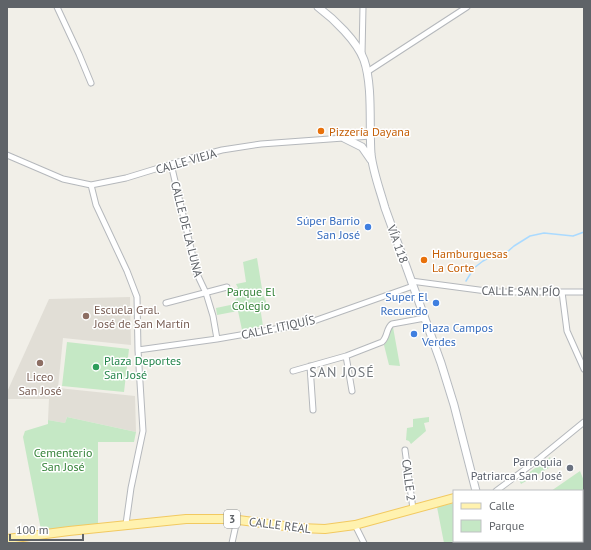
<svg xmlns="http://www.w3.org/2000/svg" width="591" height="550" font-family="'PT Sans',sans-serif">
  <style>
    .education { fill: #e1ded6 }
    .green { fill: #c5e8c5 }
    .lines { fill: none; stroke-linecap: round; stroke-linejoin: round }
    .stream { stroke: #aadaff; stroke-width: 1.5 }
    .street-casing { stroke: #b5b8bc; stroke-width: 7 }
    .secondary-casing { stroke: #b6babf; stroke-width: 9 }
    .primary-casing { stroke: #f2c960; stroke-width: 10 }
    .street { stroke: #fff; stroke-width: 5 }
    .secondary { stroke: #fff; stroke-width: 7 }
    .primary { stroke: #fff2af; stroke-width: 8 }
    .food-dot { fill: #e8710a; stroke: #fff; stroke-width: 1.5 }
    .shop-dot { fill: #3f7fe0; stroke: #fff; stroke-width: 1.5 }
    .education-dot { fill: #8d6e63; stroke: #fff; stroke-width: 1.5 }
    .leisure-dot { fill: #2e9e5b; stroke: #fff; stroke-width: 1.5 }
    .worship-dot { fill: #6b7280; stroke: #fff; stroke-width: 1.5 }
    .labels { text-anchor: middle; dominant-baseline: central; stroke-width: 3; stroke-linejoin: round; paint-order: stroke }
    .shield { fill: #fff; stroke: #8f9295; stroke-width: 1 }
    .shield-label { font-size: 11px; font-weight: bold; fill: #5f6368 }
    .food-label { font-size: 12px; fill: #c56008; stroke: #fff; text-anchor: start }
    .street-label { font-size: 12px; fill: #5f6368; stroke: #fff }
    .shop-label { font-size: 12px; fill: #366cbe; stroke: #fff; text-anchor: end }
    .park-label { font-size: 12px; fill: #348238; stroke: #fff }
    .education-label { font-size: 12px; fill: #785e54; stroke: #fff; text-anchor: start }
    .leisure-label { font-size: 12px; fill: #27864d; stroke: #fff; text-anchor: start }
    .worship-label { font-size: 12px; fill: #5b616d; stroke: #fff; text-anchor: end }
    .quarter-label { font-size: 14px; letter-spacing: 1px; fill: #70757a; stroke: #fff }
  </style>
  <rect width="100%" height="100%" fill="#f1efe8"/>
  <!-- education -->
  <path class="education" d="M130 297 131 345 63 338 58 388 135 396 136 432 67 417 65 423 48 420 49 399H7V392L49 299Z"/>
  <!-- green -->
  <path class="green" d="M257 258 263 295 266 301V306L260 307 263 326 242 330 238 311 217 315 216 308 235 304V300L238 297 236 288H238L236 284 246 282 243 262Z
    M393 327 400 366 389 365 384 345C390 339 388 332 393 327Z
    M67 342 129 349 124 392 62 386Z
    M67 417 136 432 134 442H98V524L41 530 23 437 25 431 48 424V420L65 423Z
    M429 417V422L424 423 426 431 411 444 409 441 406 440 407 428 413 427V419Z
    M550 457 554 465 521 484 519 480Z
    M580 471 584 481V528L582 532V491H551Z
    M454 503V541H457L444 543 437 507Z"/>
  <g class="lines">
    <!-- stream -->
    <path class="stream" d="M466 281 474 268 483 261 494 255 506 253 514 246 530 236 544 233 573 236 584 232"/>
    <!-- street casing -->
    <g class="street-casing">
      <path id="street" d="M57 7 79 54 91 83
        M362 54 363 7
        M367 72 467 7
        M7 155 63 179 91 185 126 178 188 159 222 150 261 144 371 136
        M171 164 197 274 206 293 213 316 217 339
        M91 185 96 205 127 271 137 297 138 350 143 431 131 488 126 524
        M411 281 494 292H584
        M562 292 567 331 584 369
        M166 303 227 287
        M138 350 217 339 292 326 311 322 413 286
        M346 356 352 391
        M310 366 313 410
        M293 371 346 356 382 342C388 337 386 328 392 324L425 318
        M405 450 413 509
        M496 491 540 458 584 422
        M355 525 364 543
        M232 543 237 520
        M463 543 470 541"/>
    </g>
    <!-- secondary casing -->
    <g class="secondary-casing">
      <path id="secondary" d="M318 7C334 19 357 41 364 60 373 86 369 126 371 154 373 172 380 190 385 208L441 363 454 405 476 491
        M344 138 362 147 371 160"/>
    </g>
    <!-- primary casing -->
    <g class="primary-casing">
      <path id="primary" d="M7 539 69 531 186 519H231L300 528 325 529 355 525 454 498
        M504 541 506 543"/>
    </g>
    <!-- street -->
    <use href="#street" class="street"/>
    <!-- secondary -->
    <use href="#secondary" class="secondary"/>
    <!-- primary -->
    <use href="#primary" class="primary"/>
  </g>
  <!-- markers -->
  <g class="food-dot">
    <circle cx="321" cy="131" r="4"/>
    <circle cx="424" cy="260" r="4"/>
  </g>
  <g class="shop-dot">
    <circle cx="368" cy="227" r="4"/>
    <circle cx="436" cy="303" r="4"/>
    <circle cx="414" cy="334" r="4"/>
  </g>
  <g class="education-dot">
    <circle cx="86" cy="316" r="4"/>
    <circle cx="40" cy="363" r="4"/>
  </g>
  <circle class="leisure-dot" cx="96" cy="367" r="4"/>
  <circle class="worship-dot" cx="570" cy="468" r="4"/>
  <g class="labels">
    <!-- shield labels -->
    <rect class="shield" x="224" y="510" width="16" height="18" rx="3"/>
    <g class="shield-label">
      <text x="232" y="519">3</text>
    </g>
    <!-- food labels -->
    <g class="food-label">
      <text x="329" y="131">Pizzería Dayana</text>
      <text x="432" y="253">Hamburguesas<tspan x="432" dy="14">La Corte</tspan></text>
    </g>
    <!-- street labels -->
    <g class="street-label">
      <text transform="translate(186 161) rotate(-16)">CALLE VIEJA</text>
      <text transform="translate(187 229) rotate(76)">CALLE DE LA LUNA</text>
      <text transform="translate(398 244) rotate(70)">VÍA 118</text>
      <text transform="translate(521 291) rotate(1)">CALLE SAN PÍO</text>
      <text transform="translate(278 327) rotate(-12)">CALLE ITIQUÍS</text>
      <text transform="translate(409 480) rotate(83)">CALLE 2</text>
      <text transform="translate(280 525) rotate(7)">CALLE REAL</text>
    </g>
    <!-- shop labels -->
    <g class="shop-label">
      <text x="360" y="220">Súper Barrio<tspan x="360" dy="14">San José</tspan></text>
      <text x="428" y="296">Super El<tspan x="428" dy="14">Recuerdo</tspan></text>
      <text x="422" y="327" text-anchor="start">Plaza Campos<tspan x="422" dy="14">Verdes</tspan></text>
    </g>
    <!-- park labels -->
    <g class="park-label">
      <text x="251" y="291">Parque El<tspan x="251" dy="14">Colegio</tspan></text>
      <text x="63" y="452">Cementerio<tspan x="63" dy="14">San José</tspan></text>
    </g>
    <!-- education labels -->
    <g class="education-label">
      <text x="94" y="309">Escuela Gral.<tspan x="94" dy="14">José de San Martín</tspan></text>
      <text x="40" y="376" text-anchor="middle">Liceo<tspan x="40" dy="14">San José</tspan></text>
    </g>
    <!-- leisure labels -->
    <g class="leisure-label">
      <text x="104" y="360">Plaza Deportes<tspan x="104" dy="14">San José</tspan></text>
    </g>
    <!-- worship labels -->
    <g class="worship-label">
      <text x="562" y="461">Parroquia<tspan x="562" dy="14">Patriarca San José</tspan></text>
    </g>
    <!-- quarter labels -->
    <g class="quarter-label">
      <text x="342" y="372">SAN JOSÉ</text>
    </g>
  </g>
  <!-- border -->
  <rect width="591" height="550" fill="none" stroke="#5f6368" stroke-width="16"/>
  <!-- legend -->
  <rect x="453" y="490" width="130" height="52" fill="#ffffff" stroke="#bfc1c3"/>
  <rect x="461" y="503" width="20" height="6" fill="#fff2af" stroke="#bfc1c3"/>
  <text x="489" y="510" font-size="12" fill="#5f6368">Calle</text>
  <rect x="461" y="520" width="20" height="12" fill="#c5e8c5" stroke="#bfc1c3"/>
  <text x="489" y="530" font-size="12" fill="#5f6368">Parque</text>
  <!-- scale -->
  <path d="M10 534v6h73v-6" fill="none" stroke="#5f6368" stroke-width="2"/>
  <text x="16" y="534" font-size="12" fill="#5f6368" stroke="#ffffff" stroke-width="3" paint-order="stroke">100 m</text>
</svg>
